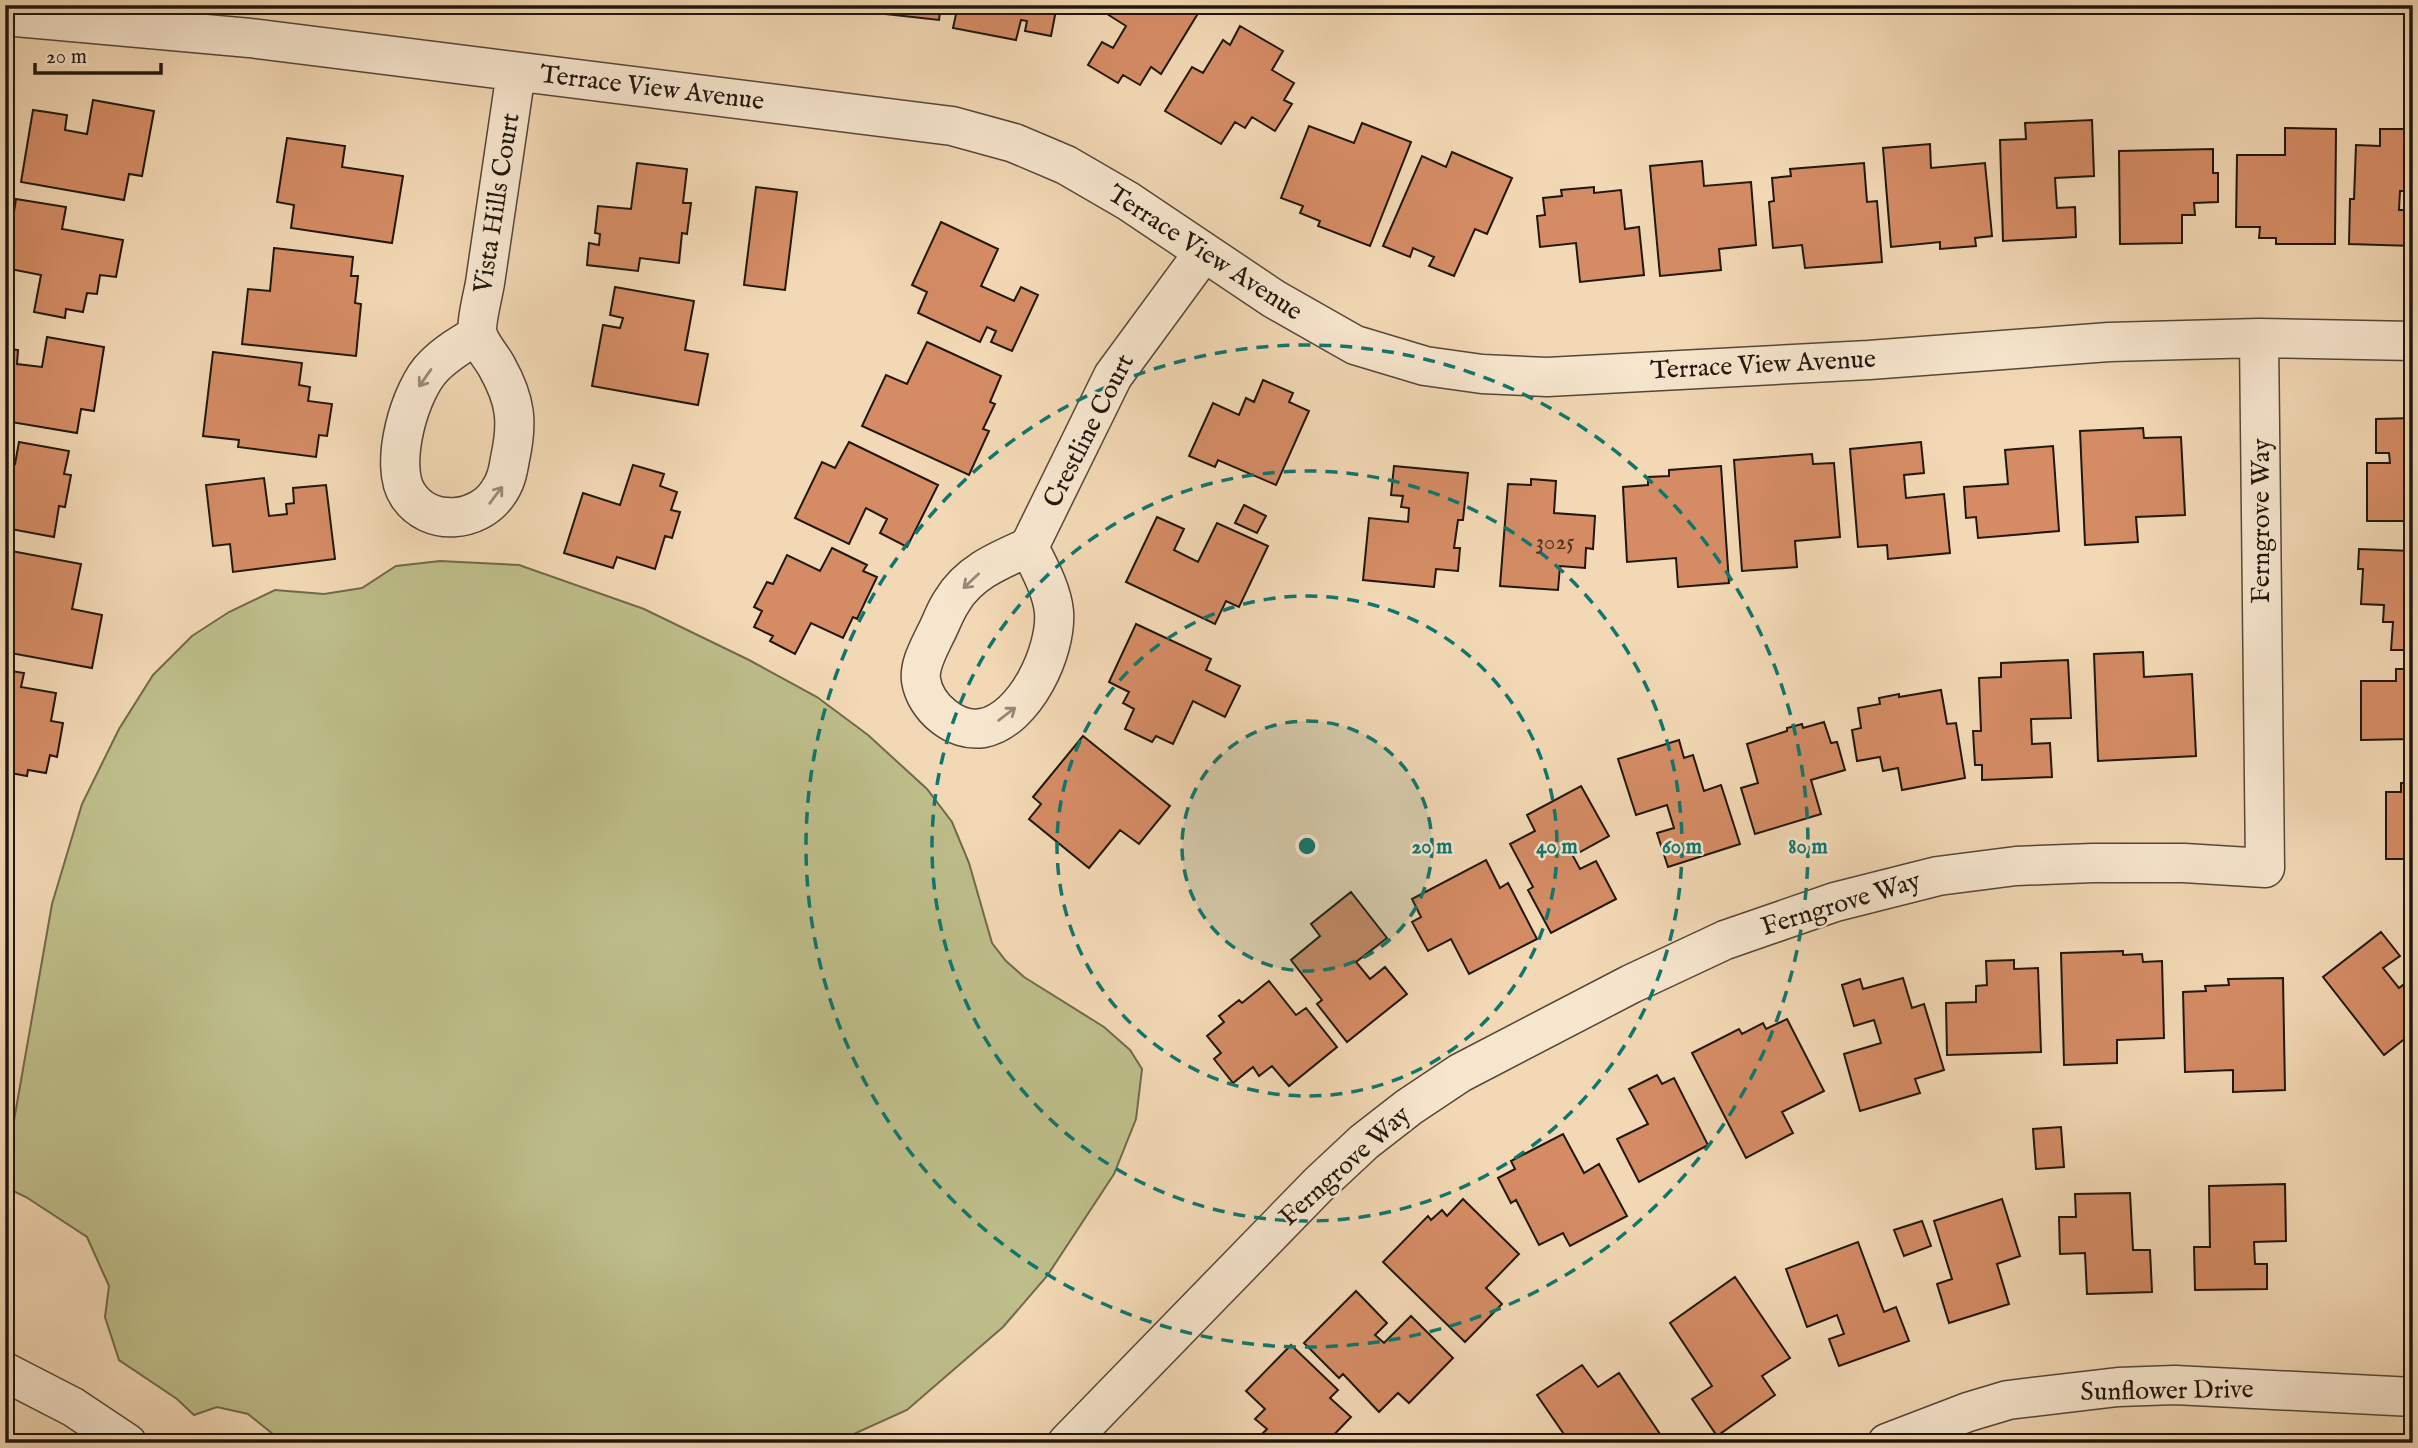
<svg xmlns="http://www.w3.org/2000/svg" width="2418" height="1448" font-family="'IM FELL English',serif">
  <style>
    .green { fill: #bebe8a; stroke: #6f6a4c; stroke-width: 2 }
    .building { fill: #d58c65; stroke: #20170d; stroke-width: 2 }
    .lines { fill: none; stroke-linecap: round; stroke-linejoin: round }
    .minor-casing { stroke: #544737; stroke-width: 41 }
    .minor { stroke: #f7e6ce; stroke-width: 38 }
    .oneway { stroke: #968977 }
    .ring { fill: none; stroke: #0f766e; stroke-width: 3.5; stroke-dasharray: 12 9 }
    .labels { text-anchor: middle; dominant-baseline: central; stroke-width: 5; stroke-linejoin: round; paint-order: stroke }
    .number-label { font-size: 23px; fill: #4d3423 }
    .street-label { font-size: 26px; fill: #20170d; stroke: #f7e6ce }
    .centre { fill: #0f766e; stroke: #f7e6ce; stroke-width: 3.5 }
    .ring-label { font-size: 21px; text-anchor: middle; font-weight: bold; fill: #0f766e; stroke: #f7e6ce; stroke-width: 5; stroke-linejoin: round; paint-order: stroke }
  </style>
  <rect width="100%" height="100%" fill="#f2d8b4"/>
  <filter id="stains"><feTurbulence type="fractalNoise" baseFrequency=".00286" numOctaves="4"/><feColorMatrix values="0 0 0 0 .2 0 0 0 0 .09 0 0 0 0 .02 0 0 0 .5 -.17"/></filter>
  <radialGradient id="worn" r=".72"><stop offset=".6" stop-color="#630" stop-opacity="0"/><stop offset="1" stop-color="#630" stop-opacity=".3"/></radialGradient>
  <!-- green -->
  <path class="green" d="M440 561 519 565 644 609 749 660 817 697 868 735 927 789 952 822 969 863 992 943 1006 961 1024 977 1104 1027 1130 1050 1142 1069 1136 1119 1114 1174 1047 1276 1003 1327 907 1410 834 1443H284L248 1414 217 1407 194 1415 177 1399 119 1360 105 1317 109 1286 87 1237 26 1197 5 1187V1137L13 1126 52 904 82 804 119 729 153 675 192 636 229 612 275 590 324 594 362 588 396 566Z"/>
  <!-- building -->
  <path class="building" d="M740 5H805L804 12Z
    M878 5H941L939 20 877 13Z
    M958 5H1057L1051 36 1025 31 1027 21 1021 20 1016 40 953 28Z
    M1097 5H1181L1197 15 1161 74 1151 67 1140 85 1123 75 1118 83 1088 65 1102 42 1113 48 1126 26 1096 7Z
    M1240 26 1283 51 1272 70 1294 83 1284 100 1292 104 1275 131 1252 117 1245 128 1235 122 1221 144 1165 111 1192 67 1203 73 1223 40 1230 45Z
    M93 100 154 111 142 176 129 174 124 200 21 182 33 110 67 115 65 130 87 134Z
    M2092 120 2094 176 2055 178 2057 208 2075 207 2076 237 2003 241 2000 140 2026 139 2025 123Z
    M1362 123 1411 142 1370 246 1318 226 1320 221 1300 213 1303 206 1281 198 1309 126 1354 143Z
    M2285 128 2336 129 2335 244H2276V238H2259L2260 227H2236L2237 155H2285Z
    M2380 129H2413V191H2400L2399 210H2413V246L2349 244 2350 199H2354L2356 145 2380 146Z
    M287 138 345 146 342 167 403 176 392 243 291 228 294 205 277 202Z
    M1930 144 1931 168 1985 163 1992 236 1975 238 1976 246 1940 249V242L1891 247 1883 148Z
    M2213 149V173H2218V202L2194 203 2195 215H2182V243L2120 244 2119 151Z
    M1452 152 1512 178 1487 234 1475 229 1454 276 1429 266 1434 257 1413 248 1410 257 1383 246 1422 156 1446 167Z
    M1702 161 1704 186 1751 182 1756 245 1719 249 1721 270 1660 276 1650 166Z
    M637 163 687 169 683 203H691L687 234 682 233 679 263 640 258 638 271 587 265 589 243 599 245 600 234 595 233 598 206 631 209Z
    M1864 163 1867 202 1877 201 1882 262 1805 268 1802 245 1773 248 1769 202 1774 201 1772 178 1791 176 1790 169Z
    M756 187 797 192 785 290 744 285Z
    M1594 187V193L1621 190 1625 229 1639 227 1644 275 1580 282 1576 243 1540 247 1537 216 1545 215 1543 198 1562 196 1561 190Z
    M16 199 66 207 62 229 123 240 116 277 100 275 97 294 87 293 83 312 66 309 65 318 34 312 41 275 5 268Z
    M941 222 998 249 981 286 1014 301 1021 287 1038 295 1012 351 991 342 996 331 987 327 980 342 918 313 927 292 912 285Z
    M274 248 353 257 351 276H358L355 303 361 304 356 356 242 344 248 289 270 291Z
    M615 287 694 301 685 350 708 354 698 405 592 386 603 325 620 328 623 318 610 315Z
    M47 337 104 347 94 411 81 409 77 433 5 421V348L18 350 17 364 42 367Z
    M927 342 1001 376 990 402 995 404 983 429 989 431 969 475 862 426 886 375 907 384Z
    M213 352 302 363 299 385 310 387 308 401 332 404 327 436 319 435 316 457 238 447 239 440 203 436Z
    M1263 380 1293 393 1289 402 1309 411 1276 485 1218 460 1215 467 1189 456 1213 403 1239 415 1246 398 1254 402Z
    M2413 418V521H2367V463H2390L2389 453H2376V419Z
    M2143 428 2144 438 2181 437 2185 515 2136 517 2138 542 2085 545 2080 431Z
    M19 442 69 451 64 474 71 475 65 507 59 506 54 537 5 528V462L15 464Z
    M849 442 938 485 907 547 880 533 887 519 866 508 849 544 795 518 822 462 835 468Z
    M1921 442 1924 473 1904 475 1906 498 1944 494 1950 553 1888 559 1887 545 1858 547 1850 449Z
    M2053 446 2059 531 1978 538 1976 517 1966 518 1964 487 2008 484 2005 450Z
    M1812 454 1813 464 1834 463 1840 537 1795 541 1797 567 1742 571 1734 460Z
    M633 465 664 474 660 486 677 492 671 510 680 512 672 538 665 536 655 569 617 557 613 568 564 553 583 493 620 505Z
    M1394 466 1468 473 1463 520H1458L1454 548H1460L1458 571 1436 569 1434 587 1363 580 1369 518 1408 522 1409 508 1401 507 1403 496 1391 495Z
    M1721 466 1729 583 1678 587 1676 558 1627 562 1623 487 1648 485V477L1669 476V470Z
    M264 478 269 516 287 514 286 504 294 503 293 488 326 485 335 559 233 572 230 544 213 546 206 485Z
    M1531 479 1556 481 1554 513 1595 516 1593 549 1586 548 1585 568 1560 566 1558 590 1500 586 1508 484 1531 485Z
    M1244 505 1266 516 1257 533 1235 523Z
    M1157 517 1184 529 1174 550 1198 562 1217 523 1268 546 1239 607 1226 601 1215 624 1126 582Z
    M832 548 867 565 863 571 877 577 857 619 853 617 843 638 811 623 795 654 770 641 773 636 754 627 762 611 754 607 767 582 773 584 787 555 820 571Z
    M2359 549 2413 551V650H2391L2393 622H2383L2384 605 2361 604 2363 569H2358Z
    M6 550 81 564 72 609 102 615 92 668 5 652Z
    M1136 624 1211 659 1206 670 1240 686 1225 717 1193 701 1173 744 1156 736 1152 742 1125 729 1134 709 1123 703 1129 692 1109 682Z
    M2143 652 2144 677 2192 674 2196 756 2098 761 2094 654Z
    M2068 660 2071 718 2031 719 2032 744 2050 743 2052 777 1982 780V765H1975L1973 731H1981L1979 678 2001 677V663Z
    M2396 669H2413V757L2412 739 2361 740V681H2396Z
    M5 670 24 673 21 687 56 693 51 721 63 723 57 757 50 755 46 773 28 770 27 776 5 772Z
    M1941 690 1947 724 1956 723 1965 778 1902 790 1898 768 1883 771 1880 757 1857 761 1852 730 1861 728 1858 708 1880 704 1879 698 1899 694V697Z
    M1824 722 1831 743 1837 742 1845 770 1811 780 1821 814 1755 834 1741 788 1758 783 1747 744 1787 731V728L1802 724 1803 728Z
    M1083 736 1170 806 1139 844 1120 830 1089 868 1029 819 1041 804 1033 797Z
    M1679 740 1684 758 1693 755 1704 791 1721 785 1740 844 1668 867 1657 833 1674 828 1667 805 1636 815 1618 759Z
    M2401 783H2413V874L2412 859H2386V792H2401Z
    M1581 786 1609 836 1573 856 1580 869 1596 861 1616 899 1551 933 1528 890 1533 887 1510 844 1535 831 1527 815Z
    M1486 860 1500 888 1508 883 1537 939 1469 974 1451 939 1428 951 1412 922 1421 917 1412 899Z
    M1351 892 1387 938 1356 962 1370 979 1385 967 1407 994 1347 1042 1317 1004 1322 1000 1291 960 1320 936 1311 924Z
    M2381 932 2400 956 2383 968 2399 988 2413 977V1043L2407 1037 2384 1055 2323 977Z
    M2123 951V955L2142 954 2143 962 2162 961 2164 1038 2117 1040V1063L2064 1065 2061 953Z
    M2014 960V969L2038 968 2041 1052 1947 1055 1946 1003 1976 1002V986L1987 985 1986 961Z
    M1903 978 1912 1008 1924 1004 1944 1070 1915 1079 1920 1093 1860 1111 1844 1054 1881 1043 1874 1020 1854 1026 1842 985 1860 979 1863 989Z
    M2283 978 2285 1090 2233 1092V1070L2185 1072 2183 992 2206 991 2205 986 2229 985 2228 979Z
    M1269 981 1296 1015 1306 1008 1337 1047 1289 1086 1272 1066 1259 1076 1253 1067 1233 1083 1214 1059 1221 1053 1207 1036 1224 1022 1219 1016 1239 1000 1242 1003Z
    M1787 1019 1824 1091 1782 1112 1793 1133 1746 1158 1692 1053 1739 1029 1742 1034 1763 1023 1766 1029Z
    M1657 1075 1662 1084 1674 1078 1708 1145 1639 1182 1617 1139 1648 1124 1629 1089Z
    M2061 1127 2064 1167 2036 1169 2033 1129Z
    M1563 1134 1584 1173 1599 1164 1627 1216 1570 1246 1563 1233 1539 1245 1516 1200 1511 1203 1498 1178 1515 1169 1511 1161Z
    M2285 1184 2286 1241 2254 1242 2255 1264H2267V1289L2195 1290 2194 1247H2210L2209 1186Z
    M2130 1193 2133 1250H2150L2152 1292 2087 1294 2085 1253 2060 1254 2059 1217H2076L2075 1194Z
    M1463 1199 1519 1254 1486 1288 1502 1304 1465 1342 1383 1262 1428 1216 1431 1220 1442 1210 1447 1216Z
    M2002 1199 2020 1256 1997 1264 2009 1304 1949 1323 1937 1284 1952 1279 1934 1221Z
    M1922 1221 1931 1246 1904 1256 1894 1230Z
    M1858 1242 1884 1312 1896 1307 1909 1341 1839 1366 1829 1339 1844 1334 1837 1315 1807 1327 1786 1269Z
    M1735 1277 1790 1358 1762 1376 1775 1395 1717 1436 1692 1399 1712 1386 1670 1323Z
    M1356 1291 1387 1323 1375 1335 1384 1343 1411 1316 1453 1358 1409 1403 1398 1393 1379 1412 1343 1374 1339 1378 1304 1343Z
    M1291 1345 1338 1390 1330 1398 1351 1417 1326 1443H1253L1267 1429 1255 1419 1265 1409 1246 1391Z
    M1582 1365 1598 1387 1619 1373 1666 1443H1570L1537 1395Z"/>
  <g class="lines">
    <!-- minor casing -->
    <g class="minor-casing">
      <path id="minor" d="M5 16 250 38 952 126 1014 143 1066 165 1128 201 1274 299 1355 345 1425 366 1482 374 1547 377 1869 360 2109 342 2259 338 2413 341
        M477 335C462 344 447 353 434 366 410 389 388 466 408 495 429 527 478 523 498 493 506 482 508 471 510 459 518 422 516 401 497 367 492 357 481 346 478 335 475 325 483 295 485 283 495 213 506 142 516 72
        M1029 547C1039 567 1052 590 1054 612 1057 651 1025 720 983 728 955 733 925 707 921 680 919 665 929 648 935 635 941 624 945 611 952 601 969 572 1000 560 1029 547L1113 376 1204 252
        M5 1372 73 1407 127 1443
        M1067 1443 1318 1185 1364 1142 1409 1107 1460 1073 1631 984 1725 940 1835 902 1938 876 2016 866 2093 863H2184L2265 868 2259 338
        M1887 1443 1968 1412 2008 1400 2118 1387 2175 1385 2413 1397"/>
    </g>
    <!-- minor -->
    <use href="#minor" class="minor"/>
  </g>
  <!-- one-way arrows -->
  <defs><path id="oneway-shaft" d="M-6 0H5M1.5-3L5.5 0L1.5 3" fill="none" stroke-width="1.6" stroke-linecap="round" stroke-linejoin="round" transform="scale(1.75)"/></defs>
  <g class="oneway">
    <use href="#oneway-shaft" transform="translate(425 378) rotate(125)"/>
    <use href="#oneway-shaft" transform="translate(496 495) rotate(-53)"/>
    <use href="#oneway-shaft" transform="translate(971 581) rotate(137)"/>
    <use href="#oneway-shaft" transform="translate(1007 714) rotate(-37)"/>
  </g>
  <!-- distance rings -->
  <circle cx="1307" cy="846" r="125" fill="#0f766e" fill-opacity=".12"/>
  <g class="ring">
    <circle cx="1307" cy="846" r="125"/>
    <circle cx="1307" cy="846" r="250"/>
    <circle cx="1307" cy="846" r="375"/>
    <circle cx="1307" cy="846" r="501"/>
  </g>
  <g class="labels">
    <!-- number labels -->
    <g class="number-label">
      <text x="1555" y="542">3025</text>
    </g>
    <!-- street labels -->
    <g class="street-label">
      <text transform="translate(652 88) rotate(7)">Terrace View Avenue</text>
      <text transform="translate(497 203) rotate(-81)">Vista Hills Court</text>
      <text transform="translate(1205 253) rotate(33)">Terrace View Avenue</text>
      <text transform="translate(1763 365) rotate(-3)">Terrace View Avenue</text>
      <text transform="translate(1089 431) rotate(-63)">Crestline Court</text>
      <text transform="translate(2261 521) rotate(-90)">Ferngrove Way</text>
      <text transform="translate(1841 904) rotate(-17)">Ferngrove Way</text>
      <text transform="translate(1345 1166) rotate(-42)">Ferngrove Way</text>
      <text transform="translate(2167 1391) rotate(-1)">Sunflower Drive</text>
    </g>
  </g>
  <circle cx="1307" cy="846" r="10" class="centre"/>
  <g class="ring-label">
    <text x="1432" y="853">20 m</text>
    <text x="1557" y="853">40 m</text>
    <text x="1682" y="853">60 m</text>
    <text x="1808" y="853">80 m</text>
  </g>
  <!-- margin -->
  <rect width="2418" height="1448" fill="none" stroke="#f2d8b4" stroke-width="28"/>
  <rect x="7" y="7" width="2404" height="1434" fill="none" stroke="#20170d" stroke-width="3.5"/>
  <rect x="14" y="14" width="2390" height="1420" fill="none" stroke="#20170d" stroke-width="2"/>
  <!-- scale -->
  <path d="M35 63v10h126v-10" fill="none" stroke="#20170d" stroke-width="3.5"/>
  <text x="46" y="63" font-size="21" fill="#20170d" stroke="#f7e6ce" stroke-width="5" paint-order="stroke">20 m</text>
  <rect width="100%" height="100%" filter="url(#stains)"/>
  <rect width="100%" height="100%" fill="url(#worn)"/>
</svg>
